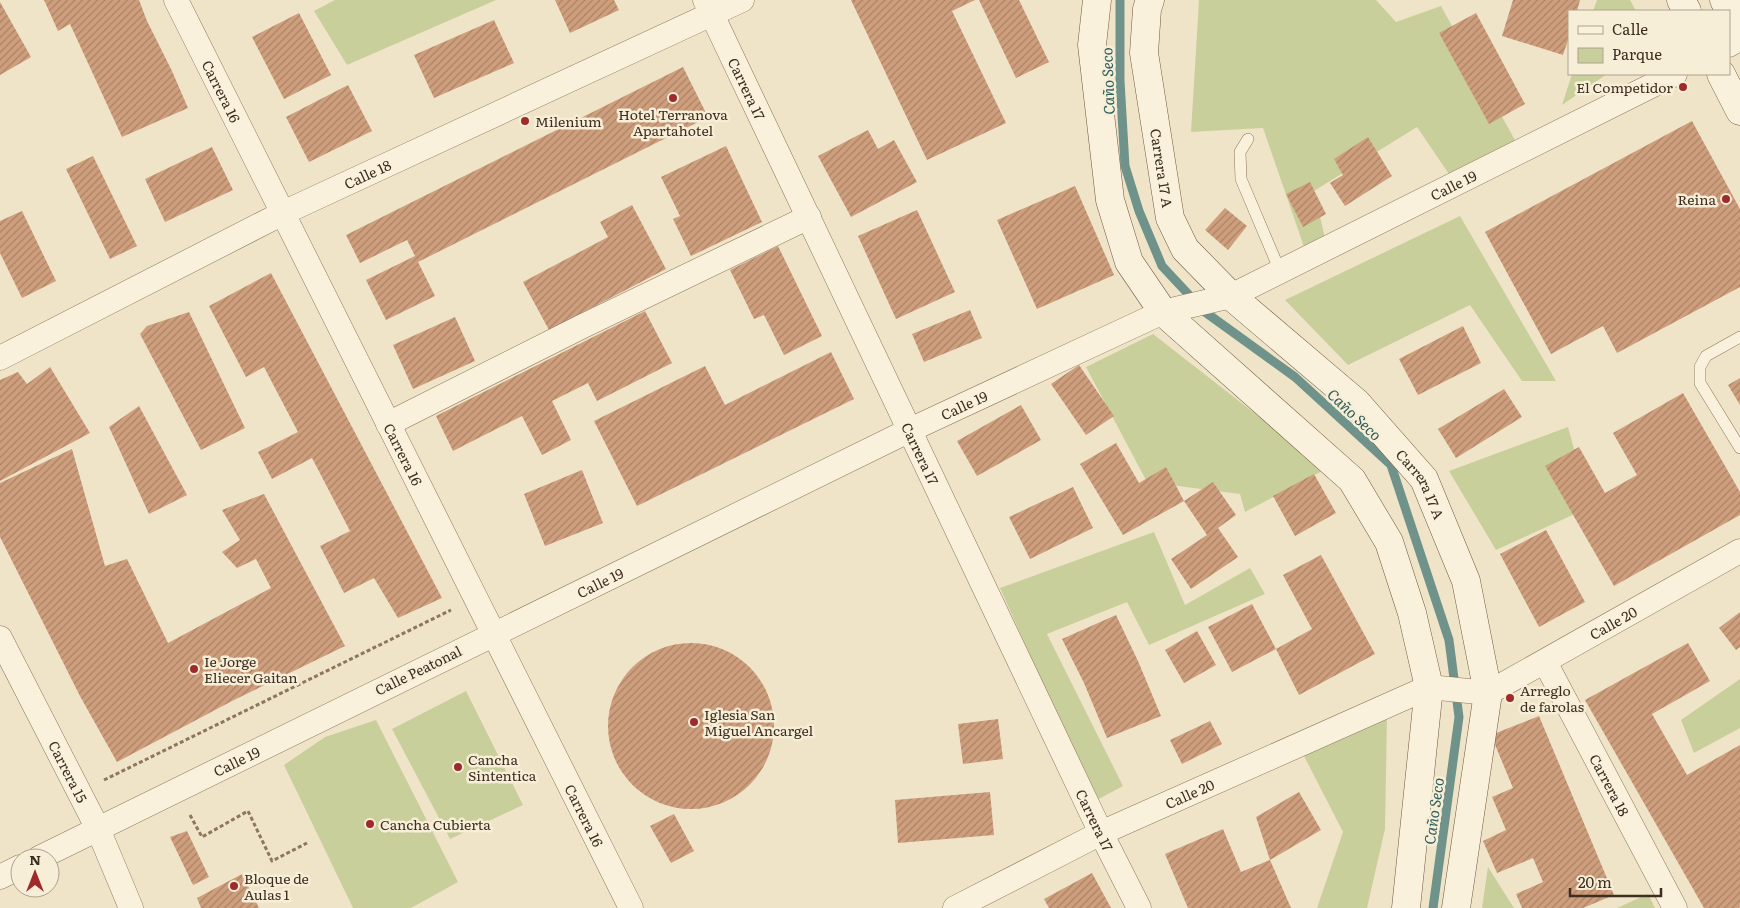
<svg xmlns="http://www.w3.org/2000/svg" width="1740" height="908" font-family="Literata,serif">
  <style>
    .green { fill: #c9cf9b }
    .lines { fill: none; stroke-linecap: round; stroke-linejoin: round }
    .stream { stroke: #6f938a; stroke-width: 9 }
    .building { fill: url(#building-hatch) }
    .lane-casing { stroke: #8d765c; stroke-width: 12 }
    .street-casing { stroke: #8d765c; stroke-width: 25 }
    .secondary-casing { stroke: #6f573f; stroke-width: 29 }
    .path { stroke: #8d765c; stroke-width: 3; stroke-dasharray: 4 2.5; stroke-linecap: butt }
    .lane { stroke: #faf1dc; stroke-width: 11 }
    .street { stroke: #faf1dc; stroke-width: 24 }
    .secondary { stroke: #faf1dc; stroke-width: 28 }
    .poi-dot { fill: #9e2a2b; stroke: #f7eed8; stroke-width: 2 }
    .labels { text-anchor: middle; dominant-baseline: central; stroke-width: 5; stroke-linejoin: round; paint-order: stroke }
    .poi-label { font-size: 14px; fill: #3d2e20; stroke: #f7eed8; text-anchor: start }
    .street-label { font-size: 14px; fill: #3d2e20; stroke: #f7eed8 }
    .water-label { font-size: 15px; font-style: italic; fill: #2f5d5a; stroke: #f7eed8 }
  </style>
  <defs>
    <pattern id="building-hatch" width="6" height="6" patternUnits="userSpaceOnUse" patternTransform="scale(1.25)"><rect width="6" height="6" fill="#cf9f7d"/><path d="M-1 1l2-2M0 6l6-6M5 7l2-2" fill="none" stroke="#a98266"/></pattern>
  </defs>
  <rect width="100%" height="100%" fill="#f0e4c8"/>
  <!-- green -->
  <path class="green" d="M335 0H496L347 65 314 11Z
    M1199 0H1376L1396 22 1441 6 1516 142 1453 180 1417 127 1314 191 1325 238 1304 247 1263 128 1191 132Z
    M1597 0H1630L1636 11H1593Z
    M1572 74H1607L1562 105Z
    M1460 216 1556 381H1522L1470 305 1348 365 1285 300Z
    M1153 334 1326 469 1245 512 1240 494 1147 482 1086 367Z
    M1568 427 1590 507 1496 550 1449 471Z
    M1154 532 1185 605 1250 568 1265 594 1149 645 1127 602 1047 634 1123 786 1095 801 1000 588Z
    M1740 679V728L1694 753 1681 720Z
    M466 691 523 805 450 839 392 729Z
    M1387 717 1385 829 1367 908H1317L1343 832 1304 756Z
    M376 720 458 882 411 908H353L284 765 325 737Z
    M1488 867 1514 908H1482Z
    M1648 894 1655 908H1617Z"/>
  <g class="lines">
    <!-- stream -->
    <path class="stream" d="M1120 0V81L1125 166 1139 211 1162 266 1205 312 1295 377 1391 465 1449 640 1459 717 1433 908"/>
  </g>
  <!-- building -->
  <path class="building" d="M44 0H139L147 21 172 71 188 108 122 137 70 24 58 31Z
    M555 0H614L619 10 570 33Z
    M851 0H975L952 11 1006 123 927 160Z
    M979 0H1019L1049 62 1016 78Z
    M1513 0H1580L1577 11H1569V37L1563 55 1502 36Z
    M0 2 31 57 0 75Z
    M299 13 331 75 284 99 252 37Z
    M1476 13 1525 104 1489 124 1439 33Z
    M494 20 514 63 434 98 414 55Z
    M683 67 708 117 418 262 435 296 386 320 366 280 415 256 407 240 360 263 346 235Z
    M348 85 372 131 309 162 286 117Z
    M1692 121 1740 209V287L1617 353 1603 326 1551 354 1485 232Z
    M868 130 878 149 894 140 917 182 851 217 818 156Z
    M1368 137 1392 176 1345 206 1330 183 1343 175 1334 159Z
    M726 146 762 222 691 256 673 219 680 216 661 177Z
    M212 147 233 190 165 222 145 179Z
    M93 156 137 246 110 259 66 169Z
    M1310 182 1326 214 1303 227 1286 194Z
    M1075 186 1114 275 1037 309 997 220Z
    M632 205 666 269 549 330 523 282 608 237 600 222Z
    M1225 208 1247 226 1228 250 1205 230Z
    M917 210 955 292 896 319 858 236Z
    M22 211 56 281 22 298 0 253V221Z
    M778 246 822 336 784 355 764 315 754 319 730 270Z
    M271 273 442 598 398 618 374 578 344 593 320 546 350 531 312 458 272 479 258 452 298 432 264 367 246 377 209 306Z
    M970 310 982 338 924 362 912 334Z
    M645 311 672 363 597 401 588 383 552 401 571 440 542 455 522 416 453 451 436 416Z
    M189 312 245 428 201 450 140 334 147 326Z
    M455 317 475 361 413 389 393 345Z
    M1463 326 1481 363 1418 395 1399 359Z
    M831 352 854 399 637 506 594 421 705 366 725 405Z
    M1079 365 1114 416 1086 435 1051 384Z
    M50 367 90 433 0 481V380L18 372 27 384Z
    M1740 378V405L1728 385Z
    M1504 389 1522 417 1456 458 1438 429Z
    M1683 393 1740 492V515L1614 586 1545 466 1579 447 1605 493 1637 475 1613 433Z
    M1021 405 1041 440 977 476 957 441Z
    M139 406 187 495 149 514 109 427Z
    M1116 443 1139 483 1166 467 1184 501 1123 535 1080 464Z
    M72 449 105 566 127 559 168 643 271 588 256 559 237 568 222 552 240 540 222 510 264 494 345 646 232 701 117 762 81 698 0 537V483Z
    M582 470 603 523 545 546 524 494Z
    M1314 474 1336 513 1295 536 1273 496Z
    M1213 482 1236 515 1218 528 1238 557 1191 589 1171 559 1207 535 1184 501Z
    M1073 487 1093 528 1030 559 1009 517Z
    M1546 530 1585 602 1539 627 1500 554Z
    M1321 555 1375 654 1299 695 1276 649 1312 629 1283 575Z
    M1252 604 1276 649 1232 672 1208 627Z
    M1740 612V647L1736 650 1719 628Z
    M1116 615 1138 661 1161 716 1107 738 1084 683 1062 639Z
    M1197 631 1216 665 1184 683 1165 650Z
    M608 726a83 83 0 1 1 166 0a83 83 0 1 1-166 0Z
    M1688 643 1710 681 1652 714 1687 775 1740 745V907L1739 908H1704L1585 700Z
    M1539 716 1614 895 1583 908H1522L1516 894 1543 882 1533 858 1497 873 1483 841 1506 830 1492 797 1513 788 1491 735Z
    M998 719 1003 759 963 764 958 724Z
    M1210 721 1222 744 1182 764 1170 740Z
    M990 792 994 835 898 843 895 800Z
    M1299 792 1321 830 1270 860 1256 817Z
    M674 814 694 851 671 863 650 826Z
    M1223 829 1241 872 1270 860 1291 908H1188L1165 854Z
    M187 831 209 877 193 885 170 837Z
    M1092 873 1111 908H1049L1044 899Z
    M242 874 259 908H201L197 898Z"/>
  <g class="lines">
    <!-- lane casing -->
    <g class="lane-casing">
      <path id="lane" d="M1248 139 1240 152 1241 179 1280 271
        M1740 337 1706 356 1700 367V383L1740 448"/>
    </g>
    <!-- street casing -->
    <g class="street-casing">
      <g id="street">
        <path id="s1" d="M176 0 631 908"/>
        <path id="s2" d="M705 0 1101 833 1139 908"/>
        <path d="M1729 45 1740 38"/>
        <path id="s3" d="M0 358 283 213 742 0"/>
        <path d="M388 424 583 326 809 217"/>
        <path id="s4" d="M0 638 98 829 131 908"/>
        <path id="s5" d="M1545 662 1675 908"/>
        <path id="s6" d="M39 858 910 430 1163 312 1231 296 1675 74"/>
        <path d="M0 877 20 867"/>
        <path id="s7" d="M955 908 1101 833 1429 687 1488 693 1740 551"/>
      </g>
    </g>
    <!-- secondary casing -->
    <g class="secondary-casing">
      <g id="secondary">
        <path d="M1097 0 1092 45 1110 200 1129 262 1163 312 1352 480 1389 542 1412 613 1429 687 1406 908"/>
        <path id="s8" d="M1150 0 1147 9 1144 53 1170 218 1185 249 1231 296 1357 403 1424 479 1466 581 1488 693 1456 908"/>
        <path d="M1681 0 1687 11"/>
        <path d="M1724 0 1740 29"/>
        <path d="M1721 74 1740 111"/>
      </g>
    </g>
    <!-- path -->
    <path class="path" d="M104 780 451 610
      M190 815 202 837 248 811 272 861 307 843"/>
    <!-- lane -->
    <use href="#lane" class="lane"/>
    <!-- street -->
    <use href="#street" class="street"/>
    <!-- secondary -->
    <use href="#secondary" class="secondary"/>
  </g>
  <!-- markers -->
  <g class="poi-dot">
    <circle cx="1683" cy="87" r="5"/>
    <circle cx="673" cy="98" r="5"/>
    <circle cx="525" cy="121" r="5"/>
    <circle cx="1726" cy="199" r="5"/>
    <circle cx="194" cy="669" r="5"/>
    <circle cx="1510" cy="698" r="5"/>
    <circle cx="694" cy="722" r="5"/>
    <circle cx="458" cy="767" r="5"/>
    <circle cx="370" cy="824" r="5"/>
    <circle cx="234" cy="886" r="5"/>
  </g>
  <g class="labels">
    <!-- poi labels -->
    <g class="poi-label">
      <text x="1673" y="87" text-anchor="end">El Competidor</text>
      <text x="673" y="114" text-anchor="middle">Hotel Terranova<tspan x="673" dy="16">Apartahotel</tspan></text>
      <text x="535" y="121">Milenium</text>
      <text x="1716" y="199" text-anchor="end">Reina</text>
      <text x="204" y="661">Ie Jorge<tspan x="204" dy="16">Eliecer Gaitan</tspan></text>
      <text x="1520" y="690">Arreglo<tspan x="1520" dy="16">de farolas</tspan></text>
      <text x="704" y="714">Iglesia San<tspan x="704" dy="16">Miguel Ancargel</tspan></text>
      <text x="468" y="759">Cancha<tspan x="468" dy="16">Sintentica</tspan></text>
      <text x="380" y="824">Cancha Cubierta</text>
      <text x="244" y="878">Bloque de<tspan x="244" dy="16">Aulas 1</tspan></text>
    </g>
    <!-- street labels -->
    <g class="street-label">
      <text stroke="none"><textPath href="#s2" startOffset="98">Carrera 17</textPath></text>
      <text stroke="none"><textPath href="#s1" startOffset="102">Carrera 16</textPath></text>
      <text stroke="none"><textPath href="#s8" startOffset="170">Carrera 17 A</textPath></text>
      <text stroke="none"><textPath href="#s3" startOffset="411">Calle 18</textPath></text>
      <text stroke="none"><textPath href="#s6" startOffset="1568">Calle 19</textPath></text>
      <text stroke="none"><textPath href="#s6" startOffset="1030">Calle 19</textPath></text>
      <text stroke="none"><textPath href="#s1" startOffset="508">Carrera 16</textPath></text>
      <text stroke="none"><textPath href="#s2" startOffset="502">Carrera 17</textPath></text>
      <text stroke="none"><textPath href="#s8" startOffset="590">Carrera 17 A</textPath></text>
      <text stroke="none"><textPath href="#s6" startOffset="625">Calle 19</textPath></text>
      <text stroke="none"><textPath href="#s7" startOffset="726">Calle 20</textPath></text>
      <text transform="translate(418 670) rotate(-26)">Calle Peatonal</text>
      <text stroke="none"><textPath href="#s6" startOffset="220">Calle 19</textPath></text>
      <text stroke="none"><textPath href="#s4" startOffset="150">Carrera 15</textPath></text>
      <text stroke="none"><textPath href="#s5" startOffset="139">Carrera 18</textPath></text>
      <text stroke="none"><textPath href="#s7" startOffset="261">Calle 20</textPath></text>
      <text stroke="none"><textPath href="#s1" startOffset="912">Carrera 16</textPath></text>
      <text stroke="none"><textPath href="#s2" startOffset="908">Carrera 17</textPath></text>
    </g>
    <!-- water labels -->
    <g class="water-label">
      <text transform="translate(1107 81) rotate(-92)">Caño Seco</text>
      <text transform="translate(1355 414) rotate(43)">Caño Seco</text>
      <text transform="translate(1433 811) rotate(-82)">Caño Seco</text>
    </g>
  </g>
  <!-- legend -->
  <rect x="1568" y="10" width="162" height="65" fill="#f7eed8" stroke="#ada18e"/>
  <rect x="1578" y="26" width="25" height="8" fill="#faf1dc" stroke="#ada18e"/>
  <text x="1612" y="35" font-size="15" fill="#3d2e20">Calle</text>
  <rect x="1578" y="48" width="25" height="15" fill="#c9cf9b" stroke="#ada18e"/>
  <text x="1612" y="60" font-size="15" fill="#3d2e20">Parque</text>
  <!-- north arrow -->
  <g transform="translate(35 873)"><circle r="24" fill="#f7eed8" stroke="#ada18e"/>
  <path d="M0-4L9 19L0 12L-9 19Z" fill="#9e2a2b"/>
  <text y="-8" font-size="14" font-weight="bold" text-anchor="middle" fill="#3d2e20">N</text>
  </g>
  <!-- scale -->
  <path d="M1570 888v8h91v-8" fill="none" stroke="#3d2e20" stroke-width="2.5"/>
  <text x="1578" y="888" font-size="15" fill="#3d2e20" stroke="#f7eed8" stroke-width="4" paint-order="stroke">20 m</text>
</svg>
